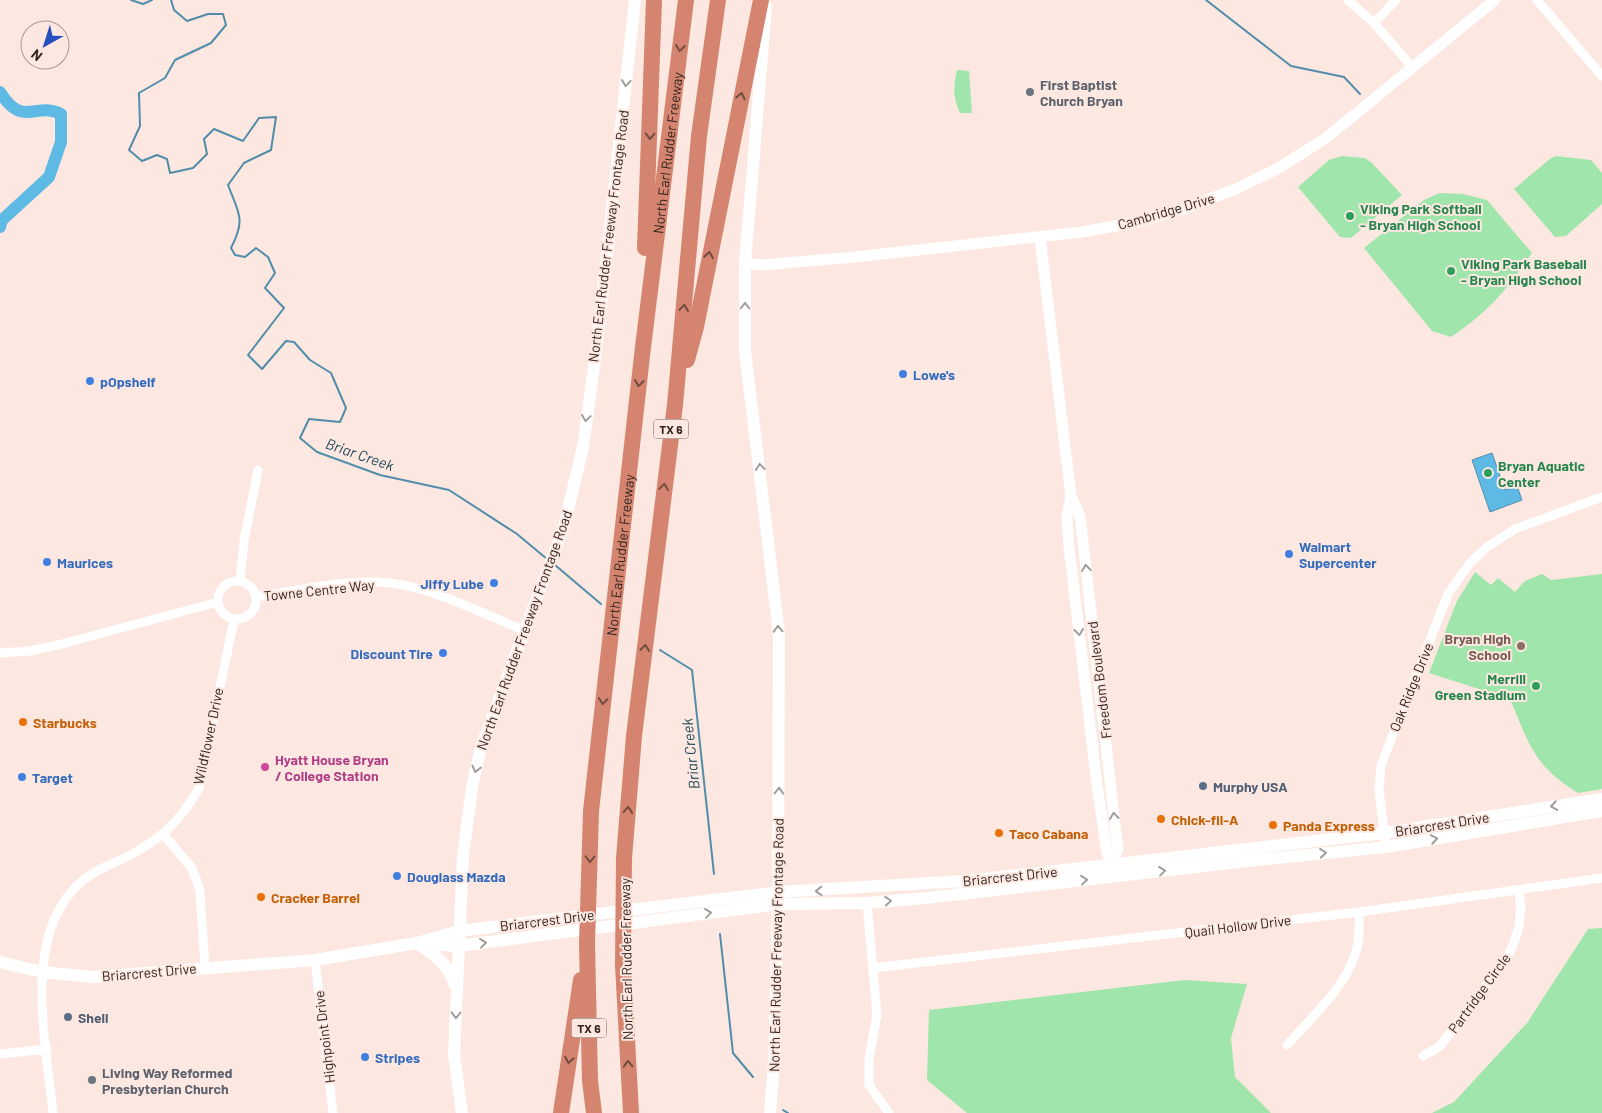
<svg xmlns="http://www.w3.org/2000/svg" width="1602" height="1113" font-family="Barlow,sans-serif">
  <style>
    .green { fill: #a0e5ac }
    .water { fill: #5fb9e5; stroke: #518daa }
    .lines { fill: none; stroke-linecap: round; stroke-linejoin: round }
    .stream { stroke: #518daa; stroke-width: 2 }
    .river { stroke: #5fb9e5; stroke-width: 12 }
    .minor { stroke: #fff; stroke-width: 9 }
    .tertiary { stroke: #fff; stroke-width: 11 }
    .secondary { stroke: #fff; stroke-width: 12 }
    .motorway { stroke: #d5856f; stroke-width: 16 }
    .oneway { stroke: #734b40 }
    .oneway2 { stroke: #a29d9b }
    .worship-dot { fill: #6b7280; stroke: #fce8e0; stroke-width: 2 }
    .leisure-dot { fill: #2e9e5b; stroke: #fce8e0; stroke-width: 2 }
    .shop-dot { fill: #3f7fe0; stroke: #fce8e0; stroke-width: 2 }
    .education-dot { fill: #8d6e63; stroke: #fce8e0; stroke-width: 2 }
    .food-dot { fill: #e8710a; stroke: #fce8e0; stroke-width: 2 }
    .hotel-dot { fill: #d1479c; stroke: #fce8e0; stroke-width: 2 }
    .service-dot { fill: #5c6f8a; stroke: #fce8e0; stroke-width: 2 }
    .labels { text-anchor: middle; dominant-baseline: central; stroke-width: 4; stroke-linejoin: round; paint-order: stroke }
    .shield { fill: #fce8e0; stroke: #6e605a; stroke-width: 1 }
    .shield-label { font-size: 12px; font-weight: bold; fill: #312520 }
    .worship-label { font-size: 14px; font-weight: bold; fill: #5b616d; stroke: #fce8e0; text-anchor: start }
    .street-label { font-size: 14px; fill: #312520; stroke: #fce8e0 }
    .leisure-label { font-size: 14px; font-weight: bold; fill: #27864d; stroke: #fce8e0; text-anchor: start }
    .shop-label { font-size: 14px; font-weight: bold; fill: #366cbe; stroke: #fce8e0; text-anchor: start }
    .education-label { font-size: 14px; font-weight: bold; fill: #785e54; stroke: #fce8e0; text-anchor: end }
    .food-label { font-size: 14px; font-weight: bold; fill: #c56008; stroke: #fce8e0; text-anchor: start }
    .hotel-label { font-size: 14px; font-weight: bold; fill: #b23c85; stroke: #fce8e0; text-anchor: start }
    .service-label { font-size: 14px; font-weight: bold; fill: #4e5e75; stroke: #fce8e0; text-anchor: start }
    .water-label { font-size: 15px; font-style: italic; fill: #22495c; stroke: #fce8e0 }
  </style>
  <rect width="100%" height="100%" fill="#fce8e0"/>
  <!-- green -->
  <path class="green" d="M957 70 969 71 972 113H960C953 98 953 87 957 70Z
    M1342 156 1365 158 1372 163 1402 195 1351 238 1340 237 1298 187 1329 160Z
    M1556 156 1591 160 1602 173V204L1566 236 1555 237 1514 189 1551 158Z
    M1440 193 1463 194 1487 200 1532 253C1506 291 1489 311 1451 337L1432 331 1364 248 1424 200Z
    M1475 572 1491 585 1498 578 1515 592 1525 581 1542 574 1551 580 1602 574V789L1578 793C1534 766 1529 744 1510 699L1429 673 1457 601Z
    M1602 928V1113H1432L1454 1102 1527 1023 1588 929Z
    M1184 980 1247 984 1231 1038 1235 1077 1271 1113H967L927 1080 929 1010Z"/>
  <!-- water -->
  <path class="water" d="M1492 453 1505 490 1517 486 1522 500 1490 512 1472 460Z"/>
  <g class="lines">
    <!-- stream -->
    <path class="stream" d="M131 0 143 4 152 0
      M171 0 174 10 187 21 208 14H223L226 25 211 43 175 60 165 78 139 93 140 126 129 150 142 161 157 155 167 159 170 173 193 168 207 154 204 139 214 129 243 141 259 118 276 117 271 150 244 163 228 185C239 214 246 219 231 248L235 255 245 257 256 248 268 257 275 273 265 288 284 308 248 355 262 369 286 341 294 342 310 360 331 373 346 408 340 422 309 419 300 438 317 452 380 475 449 490 517 534 547 559
      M1206 0 1291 66 1344 77 1360 94
      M555 565 601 604
      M660 650 692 670 714 874
      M720 934 733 1053 753 1077
      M783 1110 788 1113"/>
    <!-- river -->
    <path class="river" d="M0 92C23 129 35 101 61 114V142L49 177 2 220 0 227"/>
    <!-- minor -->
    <path class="minor" d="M1348 0 1374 23 1413 68
      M1537 0 1602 76
      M1374 23 1396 0
      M218 600a19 19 0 1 1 38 0a19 19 0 1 1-38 0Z
      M240 581 244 541 258 470
      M256 597C299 591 346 578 390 583 431 587 484 614 523 630
      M0 653 30 651 62 644 218 602
      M163 834 192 868 200 891 205 967
      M1386 847 1379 790 1381 765 1448 594 1470 563 1487 547 1515 529 1602 497
      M867 903 877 1015 869 1059V1085L889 1113
      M315 960 333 1113
      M873 968 1359 912 1602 878
      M1287 1045C1311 1018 1343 990 1355 955 1360 942 1359 926 1359 912
      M0 1054 47 1049
      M1423 1056 1440 1046 1506 959 1514 943 1519 926 1521 907 1519 890
      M53 1113C46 1039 17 918 95 872 109 864 125 859 139 850 165 836 185 813 199 788L234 620"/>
    <!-- tertiary -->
    <path class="tertiary" d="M1040 237 1071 496 1080 516 1118 850 1111 863
      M745 263 762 265 855 257 1082 232 1137 222 1184 209 1238 188 1277 169 1326 138 1495 0
      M1071 496 1067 518 1069 547 1097 785 1107 852 1112 868"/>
    <!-- secondary -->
    <path class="secondary" d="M766 6 745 263V351L779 634 778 904 774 1064 770 1113
      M419 944C436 956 448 964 454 984
      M427 944 458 946 778 904 867 903 926 898 1257 860 1386 847 1602 811
      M0 962 42 972 92 977 315 960 417 943 459 931 556 919 778 892 963 881 1056 871 1384 833 1602 799
      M462 1113 454 1055 463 856 472 787 481 747 564 526 583 447 597 345 635 0"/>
    <!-- motorway -->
    <g class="motorway">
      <path d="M645 248 654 0"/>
      <path d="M687 360 696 327 761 0"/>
      <path d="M561 1113 581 980"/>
      <path id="s1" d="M594 1113 590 1081 587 943 591 811 643 347 686 0"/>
      <path d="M631 1113 623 965 624 858 634 736 675 405 699 136 718 0"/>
    </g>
  </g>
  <!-- one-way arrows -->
  <defs><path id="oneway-chevron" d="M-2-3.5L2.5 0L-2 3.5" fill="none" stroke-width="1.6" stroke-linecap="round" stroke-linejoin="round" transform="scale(1.25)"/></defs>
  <g class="oneway">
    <use href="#oneway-chevron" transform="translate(680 48) rotate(97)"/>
    <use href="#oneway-chevron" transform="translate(741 96) rotate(-78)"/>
    <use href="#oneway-chevron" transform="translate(650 136) rotate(92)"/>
    <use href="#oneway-chevron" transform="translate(709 255) rotate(-80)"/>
    <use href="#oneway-chevron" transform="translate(684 308) rotate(-84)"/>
    <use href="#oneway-chevron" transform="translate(639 383) rotate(96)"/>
    <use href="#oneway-chevron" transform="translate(664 487) rotate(-82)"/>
    <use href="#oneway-chevron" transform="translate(645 648) rotate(-83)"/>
    <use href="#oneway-chevron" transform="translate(603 701) rotate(96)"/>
    <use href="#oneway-chevron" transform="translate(628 810) rotate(-85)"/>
    <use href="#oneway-chevron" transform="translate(590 859) rotate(91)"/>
    <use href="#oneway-chevron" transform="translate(569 1060) rotate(99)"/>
    <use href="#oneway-chevron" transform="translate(628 1064) rotate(-93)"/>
  </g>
  <g class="oneway2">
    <use href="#oneway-chevron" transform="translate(626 83) rotate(96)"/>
    <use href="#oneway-chevron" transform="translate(745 306) rotate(-90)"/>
    <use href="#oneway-chevron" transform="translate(586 418) rotate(98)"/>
    <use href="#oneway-chevron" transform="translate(760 467) rotate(-97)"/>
    <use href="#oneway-chevron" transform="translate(1086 568) rotate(-97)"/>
    <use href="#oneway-chevron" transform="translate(778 629) rotate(-93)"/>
    <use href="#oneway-chevron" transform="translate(1079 632) rotate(83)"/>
    <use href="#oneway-chevron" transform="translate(476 769) rotate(104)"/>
    <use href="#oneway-chevron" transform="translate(779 791) rotate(-89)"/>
    <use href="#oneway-chevron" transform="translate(1554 806) rotate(171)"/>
    <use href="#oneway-chevron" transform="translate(1114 816) rotate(-96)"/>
    <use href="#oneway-chevron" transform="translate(1434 839) rotate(-10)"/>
    <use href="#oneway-chevron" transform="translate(1323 853) rotate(-5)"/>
    <use href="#oneway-chevron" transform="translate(1162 871) rotate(-7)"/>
    <use href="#oneway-chevron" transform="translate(1084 880) rotate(-6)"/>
    <use href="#oneway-chevron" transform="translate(819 891) rotate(178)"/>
    <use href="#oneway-chevron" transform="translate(888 901) rotate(-4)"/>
    <use href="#oneway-chevron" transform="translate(708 913) rotate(-7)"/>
    <use href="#oneway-chevron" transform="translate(483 943) rotate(-7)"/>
    <use href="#oneway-chevron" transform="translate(456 1015) rotate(92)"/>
  </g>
  <!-- markers -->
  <g class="worship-dot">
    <circle cx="1030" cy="92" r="5"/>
    <circle cx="92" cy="1080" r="5"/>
  </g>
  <g class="leisure-dot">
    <circle cx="1350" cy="216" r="5"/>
    <circle cx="1451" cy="271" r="5"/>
    <circle cx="1488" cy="473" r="5"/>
    <circle cx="1536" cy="686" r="5"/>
  </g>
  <g class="shop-dot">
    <circle cx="903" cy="374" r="5"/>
    <circle cx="90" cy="381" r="5"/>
    <circle cx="1289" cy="554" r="5"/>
    <circle cx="47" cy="562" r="5"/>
    <circle cx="494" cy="583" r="5"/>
    <circle cx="443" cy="653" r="5"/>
    <circle cx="22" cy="777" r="5"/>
    <circle cx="397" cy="876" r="5"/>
    <circle cx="365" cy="1057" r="5"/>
  </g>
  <circle class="education-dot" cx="1521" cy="646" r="5"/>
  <g class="food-dot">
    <circle cx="23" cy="722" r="5"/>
    <circle cx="1161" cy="819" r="5"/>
    <circle cx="1273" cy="825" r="5"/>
    <circle cx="999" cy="833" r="5"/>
    <circle cx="261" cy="897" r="5"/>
  </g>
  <circle class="hotel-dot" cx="265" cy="767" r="5"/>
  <g class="service-dot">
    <circle cx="1203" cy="786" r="5"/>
    <circle cx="68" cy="1017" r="5"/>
  </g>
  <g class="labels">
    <!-- shield labels -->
    <g class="shield">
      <rect x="653.5" y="419.5" width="35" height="19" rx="4"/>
      <rect x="571.5" y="1018.5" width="35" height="19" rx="4"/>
    </g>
    <g class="shield-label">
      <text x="671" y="429">TX 6</text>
      <text x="589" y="1028">TX 6</text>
    </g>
    <!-- worship labels -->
    <g class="worship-label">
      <text x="1040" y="84">First Baptist<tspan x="1040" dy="16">Church Bryan</tspan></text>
      <text x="102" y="1072">Living Way Reformed<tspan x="102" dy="16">Presbyterian Church</tspan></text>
    </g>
    <!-- street labels -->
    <g class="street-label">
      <text stroke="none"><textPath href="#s1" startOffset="965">North Earl Rudder Freeway</textPath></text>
      <text transform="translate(1166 211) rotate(-16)">Cambridge Drive</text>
      <text transform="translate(608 236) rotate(-83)">North Earl Rudder Freeway Frontage Road</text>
      <text stroke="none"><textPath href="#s1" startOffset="560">North Earl Rudder Freeway</textPath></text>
      <text transform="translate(319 590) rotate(-6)">Towne Centre Way</text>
      <text transform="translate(524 630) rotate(-70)">North Earl Rudder Freeway Frontage Road</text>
      <text transform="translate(1099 680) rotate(-97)">Freedom Boulevard</text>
      <text transform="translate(1411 687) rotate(-68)">Oak Ridge Drive</text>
      <text transform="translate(208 736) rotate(-78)">Wildflower Drive</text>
      <text transform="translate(1442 824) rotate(-9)">Briarcrest Drive</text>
      <text transform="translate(1010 876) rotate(-6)">Briarcrest Drive</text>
      <text transform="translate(547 920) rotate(-7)">Briarcrest Drive</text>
      <text transform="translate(1238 926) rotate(-7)">Quail Hollow Drive</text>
      <text transform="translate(776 945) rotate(-89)">North Earl Rudder Freeway Frontage Road</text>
      <text transform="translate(626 959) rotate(-91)">North Earl Rudder Freeway</text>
      <text transform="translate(149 972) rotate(-5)">Briarcrest Drive</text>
      <text transform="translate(1479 993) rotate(-54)">Partridge Circle</text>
      <text transform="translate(324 1037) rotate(-97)">Highpoint Drive</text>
    </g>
    <!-- leisure labels -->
    <g class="leisure-label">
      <text x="1360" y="208">Viking Park Softball<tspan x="1360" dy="16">- Bryan High School</tspan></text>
      <text x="1461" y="263">Viking Park Baseball<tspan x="1461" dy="16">- Bryan High School</tspan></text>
      <text x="1498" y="465">Bryan Aquatic<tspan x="1498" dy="16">Center</tspan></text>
      <text x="1526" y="678" text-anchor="end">Merrill<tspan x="1526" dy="16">Green Stadium</tspan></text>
    </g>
    <!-- shop labels -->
    <g class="shop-label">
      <text x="913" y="374">Lowe's</text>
      <text x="100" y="381">pOpshelf</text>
      <text x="1299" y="546">Walmart<tspan x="1299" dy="16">Supercenter</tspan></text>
      <text x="57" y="562">Maurices</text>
      <text x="484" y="583" text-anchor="end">Jiffy Lube</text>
      <text x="433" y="653" text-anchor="end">Discount Tire</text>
      <text x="32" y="777">Target</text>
      <text x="407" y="876">Douglass Mazda</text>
      <text x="375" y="1057">Stripes</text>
    </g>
    <!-- education labels -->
    <g class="education-label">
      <text x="1511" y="638">Bryan High<tspan x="1511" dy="16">School</tspan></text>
    </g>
    <!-- food labels -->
    <g class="food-label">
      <text x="33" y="722">Starbucks</text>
      <text x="1171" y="819">Chick-fil-A</text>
      <text x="1283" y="825">Panda Express</text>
      <text x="1009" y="833">Taco Cabana</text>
      <text x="271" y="897">Cracker Barrel</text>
    </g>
    <!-- hotel labels -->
    <g class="hotel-label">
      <text x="275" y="759">Hyatt House Bryan<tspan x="275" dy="16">/ College Station</tspan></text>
    </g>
    <!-- service labels -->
    <g class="service-label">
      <text x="1213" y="786">Murphy USA</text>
      <text x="78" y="1017">Shell</text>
    </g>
    <!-- water labels -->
    <g class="water-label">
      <text transform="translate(360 454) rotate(19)">Briar Creek</text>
      <text transform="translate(690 754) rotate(-96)">Briar Creek</text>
    </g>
  </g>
  <!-- north arrow -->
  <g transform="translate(45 45) rotate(219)"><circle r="24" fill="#fce8e0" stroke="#ab9a93"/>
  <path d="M0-4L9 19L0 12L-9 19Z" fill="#264fbd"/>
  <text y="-8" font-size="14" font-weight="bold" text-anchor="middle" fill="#312520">N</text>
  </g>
</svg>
